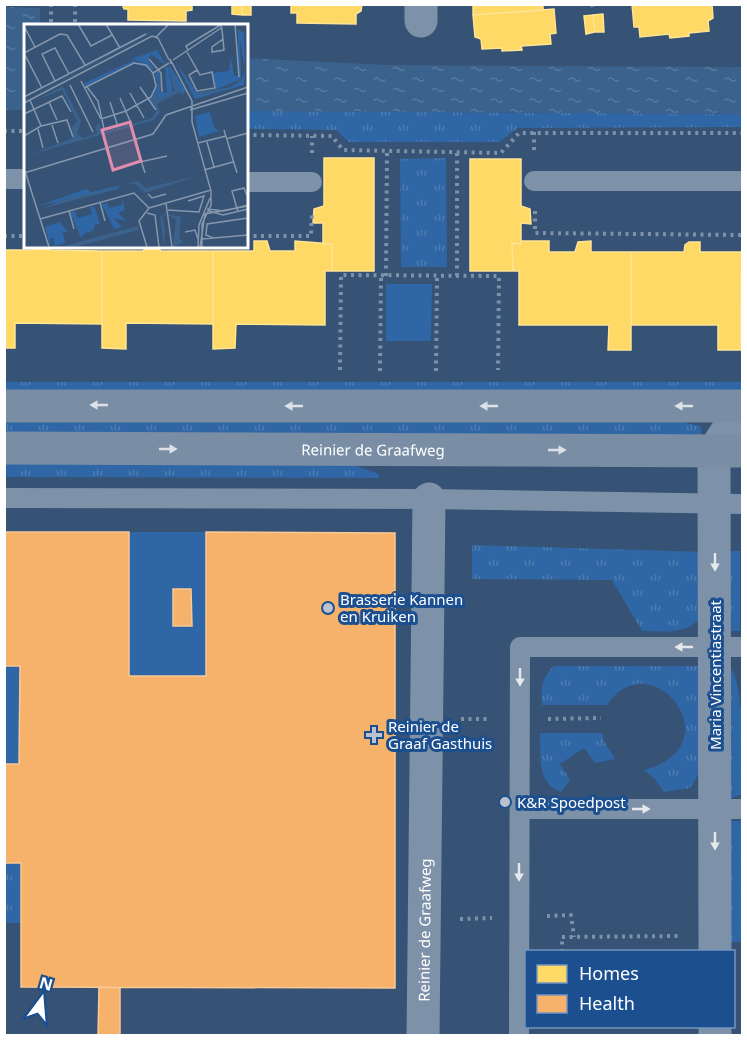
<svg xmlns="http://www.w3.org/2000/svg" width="747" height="1040" font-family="'Noto Sans',sans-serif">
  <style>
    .grass { fill: url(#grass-tufts) }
    .green { fill: #2f66a5 }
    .water { fill: url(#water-ripples) }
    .homes { fill: #ffd966; stroke: #ffe494; stroke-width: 1.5 }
    .health { fill: #f6b26b; stroke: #f9c997; stroke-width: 1.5 }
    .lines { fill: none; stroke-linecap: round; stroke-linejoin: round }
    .path { stroke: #7d92a8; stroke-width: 4; stroke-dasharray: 3 4.5; stroke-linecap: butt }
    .lane { stroke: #7d92a8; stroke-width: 20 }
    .street { stroke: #7d92a8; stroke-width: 33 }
    .secondary { stroke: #798da4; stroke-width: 33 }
    .oneway { fill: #dee2e8 }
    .oneway2 { fill: #e5e9ee }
    .poi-dot { fill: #b9c2ce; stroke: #1b4f8f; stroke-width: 2 }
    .labels { text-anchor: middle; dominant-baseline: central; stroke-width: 6; stroke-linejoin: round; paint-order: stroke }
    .street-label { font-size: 15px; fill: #fff; stroke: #1b4f8f }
    .poi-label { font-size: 15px; fill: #fff; stroke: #1b4f8f; text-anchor: start }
    .inset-road { fill: none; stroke: #8697ac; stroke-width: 1.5 }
    .view { fill: #e08cad; fill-opacity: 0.15; stroke: #e08cad; stroke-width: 3 }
    .inset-edge { fill: none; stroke: #fff; stroke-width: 3 }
  </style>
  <defs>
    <pattern id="grass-tufts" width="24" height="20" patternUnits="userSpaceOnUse" patternTransform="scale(1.5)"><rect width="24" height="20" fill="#2f66a5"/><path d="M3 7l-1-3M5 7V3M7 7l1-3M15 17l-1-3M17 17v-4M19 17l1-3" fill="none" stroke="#4e7db2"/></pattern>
    <pattern id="water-ripples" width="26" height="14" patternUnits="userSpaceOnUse" patternTransform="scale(1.5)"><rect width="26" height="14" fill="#3b618d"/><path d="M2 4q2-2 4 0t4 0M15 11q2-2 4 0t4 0" fill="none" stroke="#58799e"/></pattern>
  </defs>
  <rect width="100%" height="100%" fill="#365274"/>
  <!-- grass -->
  <path class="grass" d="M246 111 742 114V127L518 128 499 142H349L336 130 246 129Z
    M446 158 447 267H401L400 159Z
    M4 382H742V398L5 396Z
    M5 414 681 422 700 426 702 431 699 442H5Z
    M5 459 346 462 379 474V478L5 477Z
    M472 545 705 552 703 615C687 636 665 631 642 631L612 580 472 579Z
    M726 551H740V631H725Z
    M554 666H701L700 772 690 788 664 792 655 779 644 770C736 746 651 639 607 705H542C541 688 541 678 554 666Z
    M729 667C746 681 742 769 742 794L732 798 726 796Z
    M540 733H602L604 741 615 759 595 763 584 748 560 764 570 780 561 792C536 782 541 757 540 733Z
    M725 821H742V942H725Z
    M4 863H21V923H5Z"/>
  <!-- green -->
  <path class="green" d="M386 284H432L431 341H386Z
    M129 532H206V676H129Z
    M5 666H20L19 764H5Z"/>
  <!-- water -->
  <path class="water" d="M5 7 40 8V25H23L22 46 26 47 25 110H5Z
    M246 58 386 65 742 67V114L246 111Z"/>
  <!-- homes -->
  <path class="homes" d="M122 4H192V10L186 11V21L128 20V9H124Z
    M232 4H242V15L232 14Z
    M242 4H251V15H242Z
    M291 4H362L361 11 356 14V24L297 23V13H291Z
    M473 4H543V10L473 15Z
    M632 4H712L713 18 708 21 709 31 689 33V36L670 38 669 34 640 37 639 27H634Z
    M554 9 556 33 550 34 551 44 521 46 522 50 502 51V48L482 49 481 39 475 37 473 15Z
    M603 14 604 32H595L593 15Z
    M593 15 595 32 586 34 584 16Z
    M324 158H374V271H332V244H323V223H313L314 209 324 206Z
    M470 159H521V206L530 209 531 224 521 223V244L512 243 513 271H470Z
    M254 241H267L270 251H295V241L332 244V271H325V325L236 324 235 348 213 349V251H254Z
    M521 241H549V252H575L578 242 591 241V252H631V350H608L609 325H519V271H513L512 243 521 244Z
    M689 242H700V252H742L741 350H718V325H631V252H684L685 245Z
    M34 246H50V250L102 251V324L15 323V348H4V250H34Z
    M144 246H160V251H213V324L126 323V349L102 348V251H144Z
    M742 252V325H741Z"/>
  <!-- health -->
  <path class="health" d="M4 532H129V676H206V532L395 533V988L21 987V863H4V764H19L20 666H4Z
    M173 589H191L192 626H173Z
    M99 987 120 988V1036H98Z"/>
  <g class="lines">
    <!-- path -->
    <path class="path" d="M51 4V26
      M75 4V26
      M592 4 593 7
      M4 131H26
      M534 132V152
      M246 135 332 136 343 150 501 153 519 133H742
      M312 153V136
      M535 211V233L742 235
      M4 236H26
      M246 236H311L312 212
      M386 276 387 151
      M457 276V152
      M340 370 341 275 499 276 498 370
      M380 371 381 275
      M436 371 437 276
      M461 719H490
      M548 719 601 718
      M547 916 571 915 574 937
      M460 919 492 918
      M562 952V937L678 936"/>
    <!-- lane -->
    <path class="lane" d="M4 179H26
      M534 181H742
      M246 182H312
      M4 498 429 499 742 504
      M520 809H742
      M519 1036 520 647H742"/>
    <!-- street -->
    <g class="street">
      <path d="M421 4V21"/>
      <path d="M715 952 714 451 742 408"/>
      <path d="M715 1026V1036"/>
      <path id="s1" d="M423 1036 429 499"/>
    </g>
    <!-- secondary -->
    <g class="secondary">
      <path d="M4 406H742"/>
      <path id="s2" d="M4 448 742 451"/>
    </g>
  </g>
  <!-- one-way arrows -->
  <defs><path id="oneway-solid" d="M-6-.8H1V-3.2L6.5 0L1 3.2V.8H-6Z" transform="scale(1.5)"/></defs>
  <g class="oneway">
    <use href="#oneway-solid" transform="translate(99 405) rotate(-180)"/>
    <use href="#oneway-solid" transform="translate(294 406) rotate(-180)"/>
    <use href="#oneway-solid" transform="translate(489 406) rotate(-180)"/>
    <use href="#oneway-solid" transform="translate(684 406) rotate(-180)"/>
    <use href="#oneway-solid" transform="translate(168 449)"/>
    <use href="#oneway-solid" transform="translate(557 450)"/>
  </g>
  <g class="oneway2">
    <use href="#oneway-solid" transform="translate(715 562) rotate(90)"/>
    <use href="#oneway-solid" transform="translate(684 647) rotate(180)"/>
    <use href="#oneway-solid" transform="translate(520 677) rotate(90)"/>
    <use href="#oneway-solid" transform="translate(641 809)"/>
    <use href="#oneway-solid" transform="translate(715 841) rotate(90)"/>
    <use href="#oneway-solid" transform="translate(519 872) rotate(90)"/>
  </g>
  <!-- markers -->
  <g class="poi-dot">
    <circle cx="328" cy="608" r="6"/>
    <path d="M371 726h6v6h6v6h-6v6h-6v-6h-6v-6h6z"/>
    <circle cx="505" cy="802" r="6"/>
  </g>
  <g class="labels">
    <!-- street labels -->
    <g class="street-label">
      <text stroke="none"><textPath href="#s2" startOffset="369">Reinier de Graafweg</textPath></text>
      <text transform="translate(715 675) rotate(-90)">Maria Vincentiastraat</text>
      <text stroke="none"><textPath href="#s1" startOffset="106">Reinier de Graafweg</textPath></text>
    </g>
    <!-- poi labels -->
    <g class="poi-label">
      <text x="340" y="599">Brasserie Kannen<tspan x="340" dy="17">en Kruiken</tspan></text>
      <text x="388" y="726">Reinier de<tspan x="388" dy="17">Graaf Gasthuis</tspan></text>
      <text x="517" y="802">K&amp;R Spoedpost</text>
    </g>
  </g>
  <!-- overview -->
  <g transform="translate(24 24)">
    <rect width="224" height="224" fill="#365274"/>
    <path d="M214 5 220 9 221 46 216 15 217 55 191 66 188 49 205 47 207 33 210 52H214ZM133 26 140 38 144 36 140 40 127 30 124 36 131 46 108 39 61 62 59 60 108 37 126 41 107 35ZM146 42 162 67 158 70 144 43 149 69 133 75 136 59 133 51 134 66 126 76 133 58 131 50 135 47 137 62 136 68 143 69 141 43ZM186 88 190 103 195 107 175 113 171 92ZM95 161 94 165 14 182 62 165 68 168Z" fill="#2f66a5"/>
    <path d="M151 37 173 70 207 63 217 57 221 46 220 61 171 75ZM98 174 101 186 94 189 103 197 89 194 98 203 90 205 78 180 83 179 85 184 98 181ZM70 182 76 200H71L69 207 61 209 57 214 46 188 51 187 53 194 68 190 66 183ZM36 198 44 208H39L41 219 31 222 29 214H26V223L21 203Z" fill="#2f66a5"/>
    <path d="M118 0 124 9 143 0 0 77 123 9ZM217 14V57L207 63 192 68 179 71 173 70 151 37 174 68 206 63 217 55ZM144 43 161 74 156 68 133 80 136 88 130 96 5 131 49 114 48 103 53 97 38 66 8 78 39 62 57 97 53 110 59 114 73 109 71 102 76 99V107L80 108 128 94 133 86 126 76 134 66 133 51 136 62 133 75 150 67ZM177 151 121 169 111 160 99 161 114 157 122 164ZM93 163 94 165 17 185 38 176ZM142 190 157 193 155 214 159 218 149 223 152 195 142 191 139 193 141 206 140 223 136 192ZM114 202 115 206 51 223H36Z" fill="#3b618d"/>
    <path class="inset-road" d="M54 0 67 22 88 11M82 0 96 24M211 0 215 53M223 0 224 28M197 1 198 6 199 15 200 26 188 28V23L199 15M0 2 11 23M36 10 43 11 61 41M132 13 145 0M164 26 162 22 198 0M163 28 176 51 188 48 191 64 173 67 165 51 173 46M125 35 137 49 138 68M149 36 197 4M147 40 146 35 168 77V98L187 167V181L178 200V223M129 49 145 39M31 57 18 30 31 24 45 50M57 57 77 95M46 61 69 108 67 104M63 63 74 77 80 105M116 63 132 86M18 64 0 29 36 10M60 64 110 39 122 41 129 49 132 62 127 73 102 87 77 95M106 69 120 94M0 73 122 10M96 74 107 99M25 78 33 96M86 78 94 103M0 79 128 12 134 14 145 36M166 86 224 69M0 90 38 72 47 88M28 101 34 119M17 102 43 96 49 113M14 105 19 124M200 106 213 149M0 112 17 102 6 76M110 114 121 149M202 115 224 109M183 118 190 143M174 119 202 112M116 138 143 132M180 146 209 138M1 147 25 223M0 149 129 110 142 91 224 63M124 170 128 174 142 170M76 178 81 197M142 179 148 223M125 184 187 166M183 185 200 187 224 181M144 186 175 188 180 172 164 177M45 187 50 205M185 187 199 191 224 185M214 188 208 167 220 164 224 174M123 189 131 191 135 223M16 195 110 169 125 184M161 208 171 206 174 215M189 214 182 211 183 200 224 194M178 215 224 211M123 223 115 197 125 184M174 223 175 201 186 174M176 223 181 190 224 182"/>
    <path class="view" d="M106 98 117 137 89 146 78 106Z"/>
    <rect width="224" height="224" class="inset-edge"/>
  </g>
  <!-- border -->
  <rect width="747" height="1040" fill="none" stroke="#ffffff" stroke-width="12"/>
  <!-- legend -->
  <rect x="525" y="950" width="210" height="78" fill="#1b4f8f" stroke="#7695bc" stroke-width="1.5"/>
  <rect x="537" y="965" width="30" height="18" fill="#ffd966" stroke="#7695bc" stroke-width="1.5"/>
  <text x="579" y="980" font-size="18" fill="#ffffff">Homes</text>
  <rect x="537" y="995" width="30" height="18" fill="#f6b26b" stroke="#7695bc" stroke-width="1.5"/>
  <text x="579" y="1010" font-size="18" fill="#ffffff">Health</text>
  <!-- north arrow -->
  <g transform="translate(42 998) rotate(16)" stroke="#1b4f8f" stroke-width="4.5" paint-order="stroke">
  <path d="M0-4.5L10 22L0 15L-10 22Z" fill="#ffffff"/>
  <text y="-9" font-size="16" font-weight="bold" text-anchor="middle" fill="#ffffff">N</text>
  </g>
</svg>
